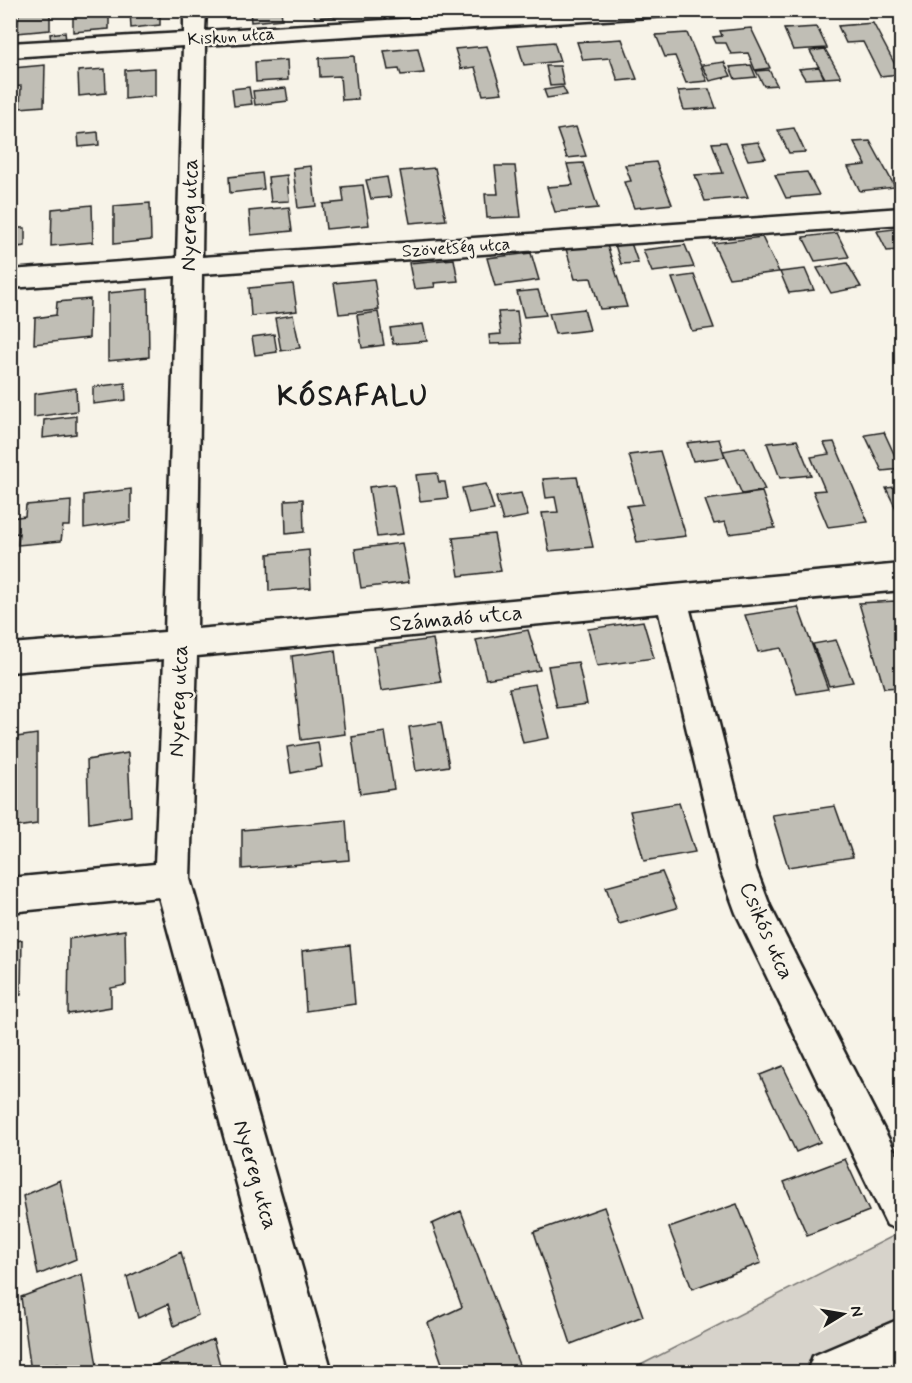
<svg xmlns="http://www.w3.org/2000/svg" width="912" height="1383" font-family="Mynerve,sans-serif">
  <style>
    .green { fill: #d7d3cb; stroke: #7a7874; stroke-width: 1.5 }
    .building { fill: #c0beb5; stroke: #1c1c1c; stroke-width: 1.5 }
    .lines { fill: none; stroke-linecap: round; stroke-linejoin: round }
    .minor-casing { stroke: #1c1c1c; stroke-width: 5 }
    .tertiary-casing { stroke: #1c1c1c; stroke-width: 5 }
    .minor { fill: #f7f3e8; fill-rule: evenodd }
    .tertiary { fill: #f7f3e8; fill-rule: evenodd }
    .labels { text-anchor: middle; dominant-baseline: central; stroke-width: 5; stroke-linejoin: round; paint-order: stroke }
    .far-street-label { font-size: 18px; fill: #1c1c1c; stroke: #f7f3e8 }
    .street-label { font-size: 22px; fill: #1c1c1c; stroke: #f7f3e8 }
    .district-label { font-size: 28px; font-weight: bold; letter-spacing: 1.5px; fill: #1c1c1c; stroke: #f7f3e8 }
  </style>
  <rect width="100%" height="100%" fill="#f7f3e8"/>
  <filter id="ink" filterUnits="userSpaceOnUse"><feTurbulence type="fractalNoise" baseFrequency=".0167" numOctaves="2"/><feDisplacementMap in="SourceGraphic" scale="12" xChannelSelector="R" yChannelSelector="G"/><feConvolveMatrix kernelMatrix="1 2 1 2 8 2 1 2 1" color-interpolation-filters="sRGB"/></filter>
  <g filter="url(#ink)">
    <!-- green -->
    <path class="green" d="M901 1232V1372H627Z"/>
    <!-- building -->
    <path class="building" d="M50 10V30L17 33 19 11Z
      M109 10V29L73 32V11Z
      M130 10H160V25L131 28Z
      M250 10H281L282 19 251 22Z
      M313 10H350L351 15 315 18Z
      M383 10H417V13L384 16Z
      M873 23 900 74 880 76 863 42 846 43 838 26Z
      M817 27 827 48 793 50 784 29Z
      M751 28 770 68 755 70 748 53 731 54 726 43H716L713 37 722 36 720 31Z
      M65 32 66 41 51 43 50 34Z
      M687 33 707 81 686 83 675 56 665 57 656 35Z
      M622 39 637 79 618 81 610 58 583 60 577 42Z
      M554 42 560 61 524 65 518 45Z
      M487 46 502 93 483 95 475 67 461 69 455 49Z
      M418 48 424 73 401 75 399 69 388 70 384 51Z
      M825 49 841 77 825 78 810 51Z
      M354 56 358 99 342 100 340 76 320 77 319 58Z
      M287 60 288 80 256 82 255 62Z
      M724 62 731 76 710 81 702 65Z
      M45 65 44 106 20 108 21 86 12 87 13 68Z
      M751 65 756 77 735 79 730 67Z
      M546 66H560L564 85 550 86Z
      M819 67 824 78 805 79 799 69Z
      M155 68V96L125 99V70Z
      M105 69 106 93 79 96 78 71Z
      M769 70 777 85 764 86 756 71Z
      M249 87 252 104 234 106 232 89Z
      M563 87 567 95 547 98 544 90Z
      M286 88 288 101 255 105 253 91Z
      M709 89 716 108 684 110 678 91Z
      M576 127 586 156 567 158 557 130Z
      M794 128 805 152 789 153 778 130Z
      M98 132 99 145 79 147 78 134Z
      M870 141 895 187 860 191 848 167 866 165 854 142Z
      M726 142 748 197 705 201 695 175 723 173 712 143Z
      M758 142 766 158 748 160 741 144Z
      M656 162 672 204 634 208 624 182 631 181 625 165Z
      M583 163 598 208 555 212 547 187 573 185 567 164Z
      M311 166 316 206 298 208 293 168Z
      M495 166H515L521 217 487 218 485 194H498Z
      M435 168 446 220 410 223 400 171Z
      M807 172 819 195 786 198 775 175Z
      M262 173 264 189 230 193 229 177Z
      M287 175 289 201 271 202 268 177Z
      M387 177 391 197 371 199 366 180Z
      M363 185 369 225 326 229 323 204 344 202 342 187Z
      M150 203 151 240 114 244V206Z
      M92 205 93 242 51 246 52 209Z
      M289 207 292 231 251 235 249 211Z
      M18 215V228H25V246L10 248V216Z
      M902 228V258L897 250 887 251 877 231Z
      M837 233 849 257 815 261 803 237Z
      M762 237 779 272 729 278 713 243Z
      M631 243 638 263 621 264 615 245Z
      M607 245 627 307 600 309 591 278 575 279 566 249Z
      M685 245 694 267 652 272 643 250Z
      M531 253 539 280 495 286 487 258Z
      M454 259 458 281 434 283 435 287 414 289 409 263Z
      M847 263 861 287 831 293 817 268Z
      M805 269 814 290 789 293 780 272Z
      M694 275 714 328 692 331 672 278Z
      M374 279 379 310 339 314 334 283Z
      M293 284 297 311 251 316 249 288Z
      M148 289 149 357 108 361V293Z
      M538 290 546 315 524 317 517 292Z
      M90 299 89 338 34 344 35 318 56 315 57 302Z
      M584 309 590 330 555 334 549 313Z
      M517 311 521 343 490 344 489 335 501 334 498 312Z
      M378 312 384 345 362 348 357 315Z
      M293 315 300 348 281 351 275 318Z
      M423 324 427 341 393 344 390 328Z
      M274 334 277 352 255 355 252 337Z
      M125 383 126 400 93 404V387Z
      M76 388 77 411 34 417V394Z
      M76 416V434L43 438 44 420Z
      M884 432 901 469 882 471 865 435Z
      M719 439 725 457 693 461 687 443Z
      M797 440 811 475 780 478 767 443Z
      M834 442 868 522 828 527 813 491 825 490 811 457 829 454 824 443Z
      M745 447 765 490 742 494 723 451Z
      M660 451 686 536 637 542 627 506 643 504 629 455Z
      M437 473 439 482H445L448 498 420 501 416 475Z
      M577 477 593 547 549 551 542 513 558 512 555 497 546 498 543 479Z
      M394 484 403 534 377 537 369 487Z
      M486 484 494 510 469 514 462 488Z
      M902 486V510L897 511 886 488Z
      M131 489V521L84 528V495Z
      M762 492 775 528 729 534 725 522 714 524 705 500Z
      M521 493 528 516 503 521 496 497Z
      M303 499 304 532 286 534 285 500Z
      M71 501 70 526H63L61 541 18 545 19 533 10 534V518L25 516 26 505Z
      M494 534 501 571 459 576 453 538Z
      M402 543 409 582 361 588 355 549Z
      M309 550 311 588 269 591 268 554Z
      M896 601 902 618V687L884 688 859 603Z
      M798 607 828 689 797 694 781 648 758 652 745 615Z
      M643 621 654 658 597 666 588 629Z
      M528 630 540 670 486 679 476 640Z
      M433 639 441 682 381 691 374 647Z
      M836 640 853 682 829 686 813 644Z
      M335 650 345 734 301 740 292 656Z
      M578 662 587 704 557 708 548 666Z
      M535 684 549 738 523 743 509 688Z
      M441 722 449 766 416 771 409 727Z
      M385 732 394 789 360 794 352 737Z
      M37 734V824L10 828V738Z
      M318 742 322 767 291 773 287 747Z
      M128 753 131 816 89 823 87 760Z
      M679 803 695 852 644 861 630 811Z
      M835 806 853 857 788 867 772 815Z
      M346 820 349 860 242 869V830Z
      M662 872 677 908 619 924 606 887Z
      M125 930 126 985 111 988V1007L68 1014 69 939Z
      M22 940 21 995 10 996V942Z
      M350 945 355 1004 306 1011 302 951Z
      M16 1000 13 1062H10V1001Z
      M783 1066 820 1142 796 1152 760 1075Z
      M845 1159 869 1211 807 1235 784 1182Z
      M60 1180 76 1259 38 1275 23 1196Z
      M737 1204 761 1263 692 1289 669 1228Z
      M604 1207 643 1316 571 1344 534 1232Z
      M461 1211 521 1370 516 1372H445L428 1323 462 1307 432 1224Z
      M181 1252 198 1315 174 1326 168 1304 138 1318 127 1277Z
      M82 1274 98 1372H59L58 1363 31 1372 21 1297Z
      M213 1339 222 1372H147L146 1369Z"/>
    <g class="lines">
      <!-- minor casing -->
      <g class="minor-casing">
        <path id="minor" d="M184 10H206L205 31 551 10H676L674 15 666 16 205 45 202 257 902 208V224L202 274 197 629 902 564V590L690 610 756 869 770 906 902 1165V1231L887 1225 736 913 720 869 659 613 197 656 190 879 332 1372H288L159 897 10 912V878L155 864 164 659 10 672V644L165 632 176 276 10 288V270L177 258 183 46 10 57V43L184 33Z"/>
      </g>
      <!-- tertiary casing -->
      <g class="tertiary-casing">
        <path id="tertiary" d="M902 1318V1363L879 1372H807L813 1356Z"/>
      </g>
      <!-- minor -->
      <use href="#minor" class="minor"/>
      <!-- tertiary -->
      <use href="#tertiary" class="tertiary"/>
    </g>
  </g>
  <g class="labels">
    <!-- far-street labels -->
    <g class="far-street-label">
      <text transform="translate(231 37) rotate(-4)">Kiskun utca</text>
      <text transform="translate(456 248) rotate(-4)">Szövetség utca</text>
    </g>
    <!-- street labels -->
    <g class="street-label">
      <text transform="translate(190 215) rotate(-89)">Nyereg utca</text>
      <text transform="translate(456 619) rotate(-5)">Számadó utca</text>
      <text transform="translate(179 701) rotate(-88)">Nyereg utca</text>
      <text transform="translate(766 931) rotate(66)">Csikós utca</text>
      <text transform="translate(255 1175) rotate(74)">Nyereg utca</text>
    </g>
    <!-- district labels -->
    <g class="district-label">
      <text x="353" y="397">KÓSAFALU</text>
    </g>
  </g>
  <!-- margin -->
  <rect width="912" height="1383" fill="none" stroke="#f7f3e8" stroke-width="36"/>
  <rect x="18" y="18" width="876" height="1347" fill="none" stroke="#1c1c1c" stroke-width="2" filter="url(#ink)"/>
  <!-- north arrow -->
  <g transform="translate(843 1314) rotate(79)" stroke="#f7f3e8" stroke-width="4.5" paint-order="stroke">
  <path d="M0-4.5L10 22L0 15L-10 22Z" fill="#1c1c1c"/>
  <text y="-9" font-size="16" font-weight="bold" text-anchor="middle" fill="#1c1c1c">N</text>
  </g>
</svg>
